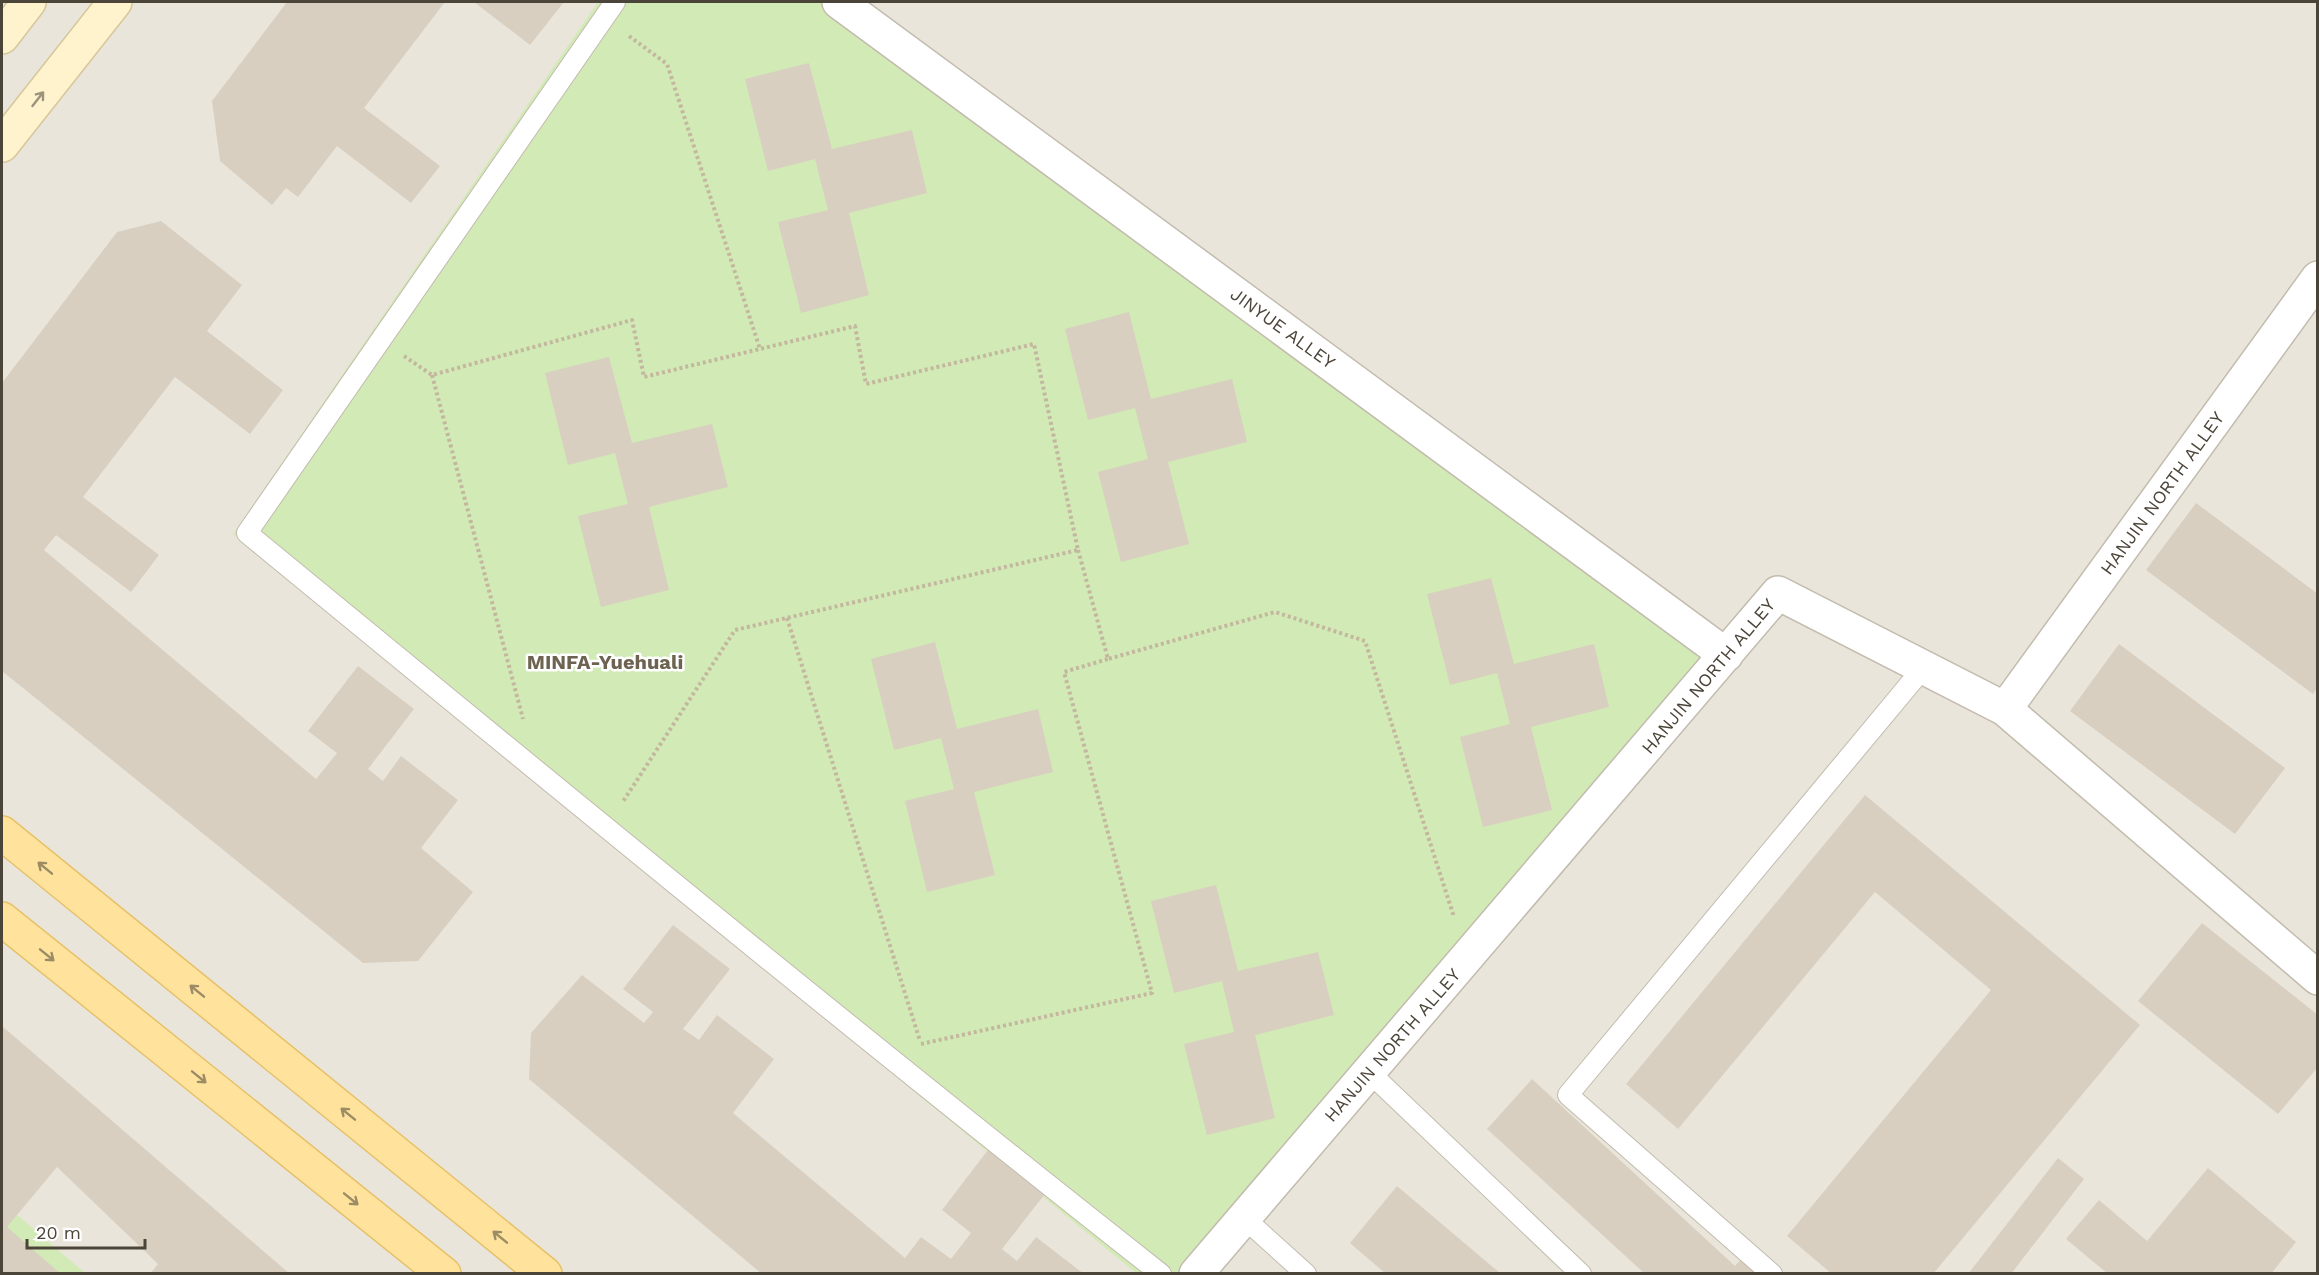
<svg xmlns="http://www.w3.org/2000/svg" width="2319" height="1275" font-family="'Work Sans',sans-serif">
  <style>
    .residential { fill: #eae5da }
    .green { fill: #d2eab5 }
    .building { fill: #d8cfc1 }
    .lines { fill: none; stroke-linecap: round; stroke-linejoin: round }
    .lane-casing { stroke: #c2bbae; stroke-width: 22 }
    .street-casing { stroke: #c2bbae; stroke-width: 36 }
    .secondary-casing { stroke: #d6c79b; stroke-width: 36 }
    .primary-casing { stroke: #e6c16a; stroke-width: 36 }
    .path { stroke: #c4b79f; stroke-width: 4; stroke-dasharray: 3 3; stroke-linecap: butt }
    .lane { stroke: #fff; stroke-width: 20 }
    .street { stroke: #fff; stroke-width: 33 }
    .secondary { stroke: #fff3cd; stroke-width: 33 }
    .primary { stroke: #ffe39c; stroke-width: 33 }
    .oneway { stroke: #9c937c }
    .oneway2 { stroke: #9c8c66 }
    .labels { text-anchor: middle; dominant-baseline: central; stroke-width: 5; stroke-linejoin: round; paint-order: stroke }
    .street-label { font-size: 18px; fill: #4b4439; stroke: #fff }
    .neighbourhood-label { font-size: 20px; font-weight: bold; fill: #6e6250; stroke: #fff }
  </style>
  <rect width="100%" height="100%" fill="#f6f3ec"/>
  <!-- residential -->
  <path class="residential" d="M2 2H2317V1273H2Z"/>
  <!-- green -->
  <path class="green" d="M598 2H829L1705 653 1188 1273H1136L233 534Z
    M2 1202 85 1273H2Z"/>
  <!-- building -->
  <path class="building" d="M287 2H445L364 108 440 166 411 203 337 146 298 197 286 188 272 205 220 161 212 101Z
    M474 2H564L530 45Z
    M809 63 832 149 912 130 927 193 849 213 869 295 801 313 778 222 828 210 815 159 768 171 745 79Z
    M161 221 242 285 207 331 283 390 250 434 175 377 83 497 159 555 131 592 56 535 44 550 316 779 337 753 308 731 358 666 414 709 368 769 383 781 401 756 458 800 421 848 473 892 418 961 363 963 2 671V383L117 232Z
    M1129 312 1151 399 1232 379 1247 442 1168 462 1189 544 1121 562 1098 472 1148 459 1135 408 1088 420 1065 329Z
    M609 357 632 443 712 424 728 487 649 507 669 590 601 607 578 516 628 504 615 453 568 465 545 373Z
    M2196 503 2318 594V687L2313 694 2146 570Z
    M1491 578 1514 664 1594 644 1609 707 1531 727 1552 810 1483 827 1460 737 1510 724 1497 673 1450 685 1427 594Z
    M935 642 957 729 1038 709 1053 772 974 792 995 875 927 892 905 801 954 789 941 738 894 750 871 659Z
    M2119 644 2285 768 2235 834 2070 711Z
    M1865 795 2140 1025 1933 1274H1832L1787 1236 1991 990 1875 892 1678 1129 1626 1084Z
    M1216 885 1238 971 1318 952 1334 1015 1255 1035 1275 1118 1207 1135 1184 1044 1234 1032 1222 981 1174 993 1151 901Z
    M2202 923 2318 1015V1067L2278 1114 2138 1001Z
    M673 925 730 969 683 1029 699 1040 717 1015 774 1059 733 1113 905 1258 921 1237 951 1259 971 1233 942 1210 991 1146 1048 1190 1002 1249 1017 1261 1036 1237 1084 1274H762L529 1079 531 1033 582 975 644 1023 653 1012 623 989Z
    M2 1026 290 1274H150L158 1264 57 1167 7 1227 61 1274H2Z
    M1532 1079 1735 1266 1743 1257 1761 1274H1645L1487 1129Z
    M2058 1158 2084 1179 2011 1274H1968Z
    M2208 1168 2296 1242 2271 1274H2108L2066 1239 2099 1200 2147 1241Z
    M1397 1186 1501 1274H1386L1350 1243Z"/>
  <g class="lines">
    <!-- lane casing -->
    <g class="lane-casing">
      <path id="lane" d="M615 2 247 533C550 782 853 1031 1161 1274
        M1369 1072 1581 1274
        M1244 1218 1306 1274
        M1772 1274 1568 1095 1924 667"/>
    </g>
    <!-- street casing -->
    <g class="street-casing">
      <path id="street" d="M839 2 1726 655
        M2005 709 2318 978
        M1196 1274 1778 593 2005 709 2318 278"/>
    </g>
    <!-- secondary casing -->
    <g class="secondary-casing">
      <path id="secondary" d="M2 37 29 2
        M2 145 115 2"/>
    </g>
    <!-- primary casing -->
    <g class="primary-casing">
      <path id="primary" d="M2 833 545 1274
        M2 919 444 1274"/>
    </g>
    <!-- path -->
    <path class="path" d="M629 36 667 64 760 349
      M404 356 432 375 632 320 644 377 855 326 866 384 1034 344 1078 550 735 630 622 803
      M432 375 523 719
      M1078 550 1108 659 1275 612 1365 641 1454 917
      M787 618 920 1041
      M921 1044 1152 993 1064 672 1108 659"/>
    <!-- lane -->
    <use href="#lane" class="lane"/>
    <!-- street -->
    <use href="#street" class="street"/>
    <!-- secondary -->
    <use href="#secondary" class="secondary"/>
    <!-- primary -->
    <use href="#primary" class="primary"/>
  </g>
  <!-- one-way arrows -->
  <defs><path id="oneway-shaft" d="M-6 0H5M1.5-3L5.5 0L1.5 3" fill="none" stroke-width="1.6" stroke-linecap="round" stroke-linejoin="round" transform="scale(1.5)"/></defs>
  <use class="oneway" href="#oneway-shaft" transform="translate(38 99) rotate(-52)"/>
  <g class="oneway2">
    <use href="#oneway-shaft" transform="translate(45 868) rotate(-141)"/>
    <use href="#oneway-shaft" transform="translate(47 955) rotate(39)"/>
    <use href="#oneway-shaft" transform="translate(197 991) rotate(-141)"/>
    <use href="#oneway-shaft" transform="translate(199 1077) rotate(39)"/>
    <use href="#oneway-shaft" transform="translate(348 1114) rotate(-141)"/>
    <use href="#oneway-shaft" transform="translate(351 1199) rotate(39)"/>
    <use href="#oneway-shaft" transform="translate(500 1237) rotate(-141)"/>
  </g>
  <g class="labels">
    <!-- street labels -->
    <g class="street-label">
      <text transform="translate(1283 328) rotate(36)">JINYUE ALLEY</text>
      <text transform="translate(2162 493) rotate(-54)">HANJIN NORTH ALLEY</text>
      <text transform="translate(1708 676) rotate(-50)">HANJIN NORTH ALLEY</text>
      <text transform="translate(1392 1045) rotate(-49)">HANJIN NORTH ALLEY</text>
    </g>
    <!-- neighbourhood labels -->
    <g class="neighbourhood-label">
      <text x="605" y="662">MINFA-Yuehuali</text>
    </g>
  </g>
  <!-- border -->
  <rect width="2319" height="1275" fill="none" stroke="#4b4439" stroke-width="6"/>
  <!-- scale -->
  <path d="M27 1239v9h118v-9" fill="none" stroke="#4b4439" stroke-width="3"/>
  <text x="36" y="1239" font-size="18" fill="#4b4439" stroke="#ffffff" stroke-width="4.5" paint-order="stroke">20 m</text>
</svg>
